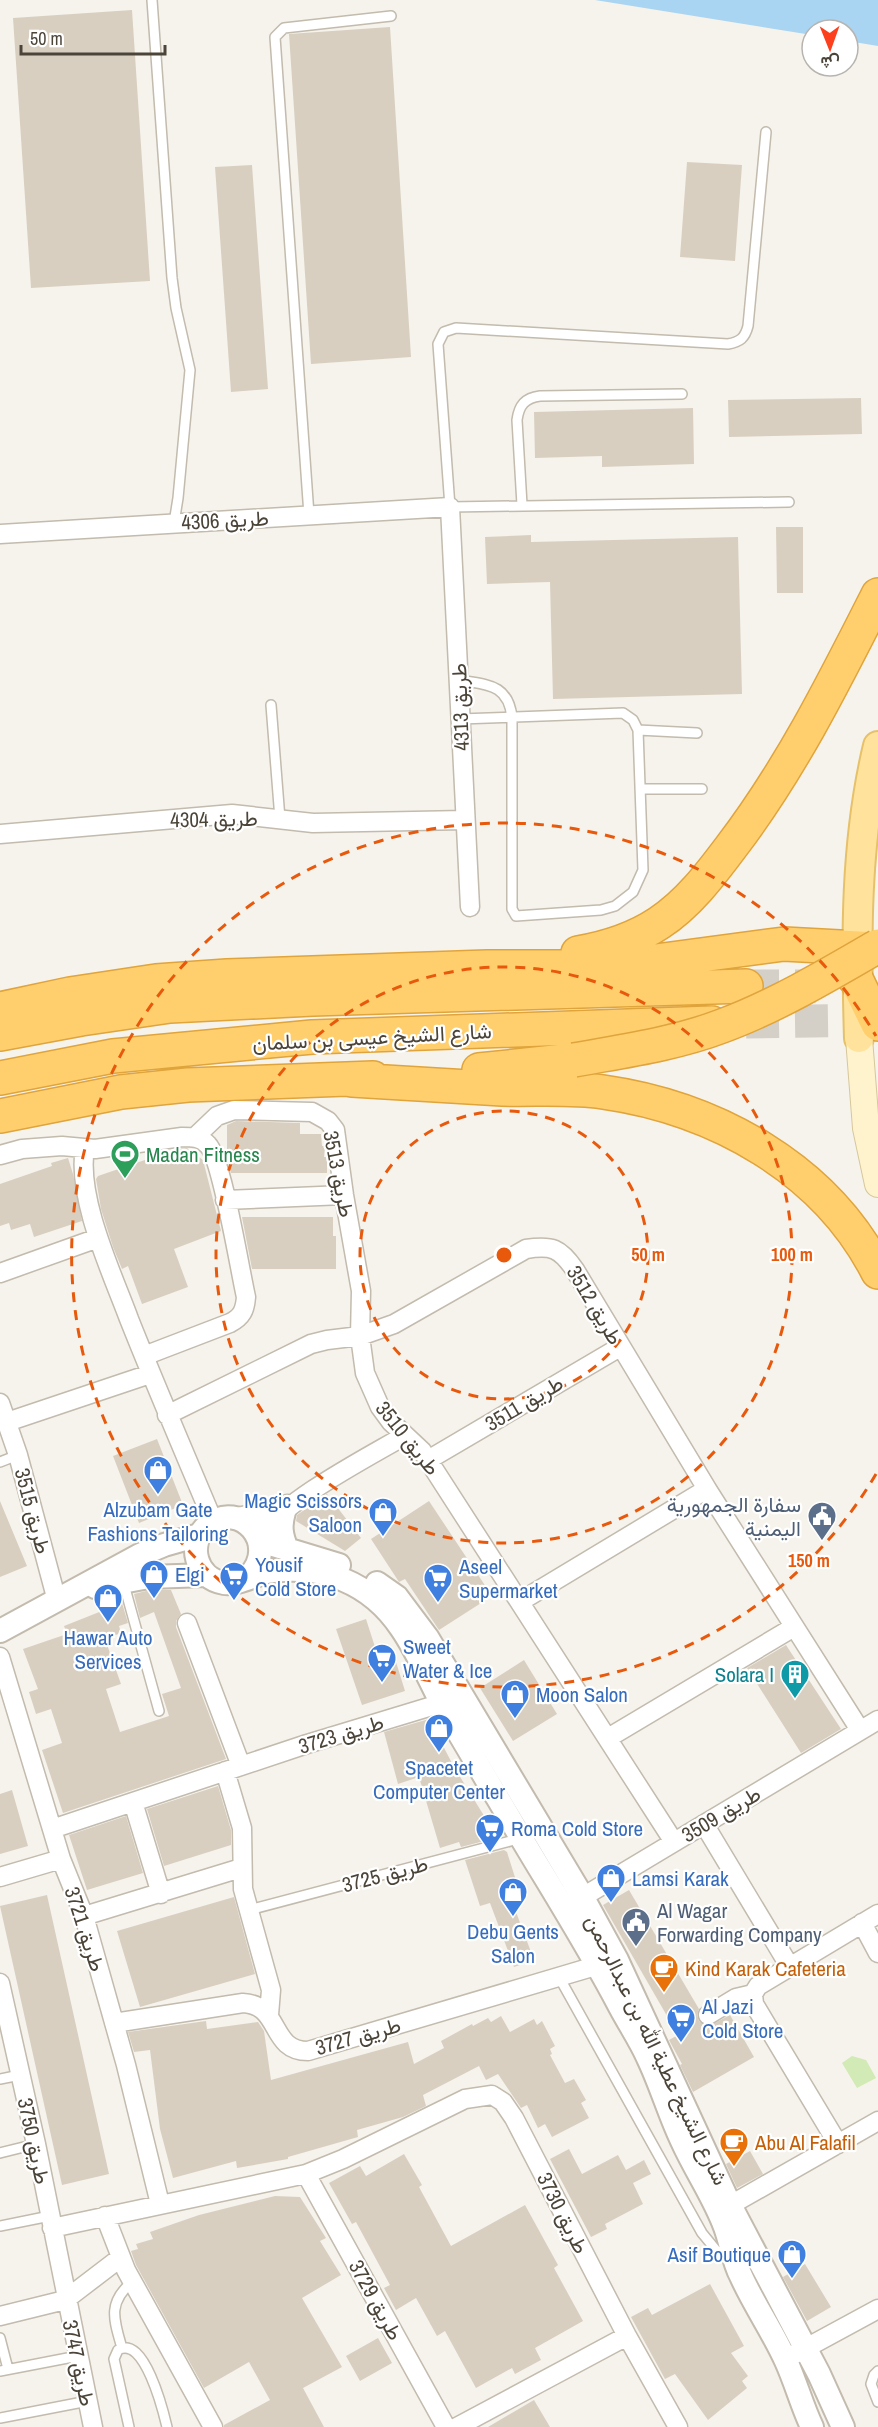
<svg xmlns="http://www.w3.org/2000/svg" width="878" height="2427" font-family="'Archivo Narrow',Vazirmatn,sans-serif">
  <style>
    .green { fill: #d2eab5 }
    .water { fill: #a9d4f2 }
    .building { fill: #d8cfc1 }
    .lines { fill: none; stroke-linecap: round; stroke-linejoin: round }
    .motorway-tunnel { stroke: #d4d0c8; stroke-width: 33; stroke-dasharray: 33 16; stroke-linecap: butt }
    .service-casing { stroke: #c2bbae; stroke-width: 12 }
    .minor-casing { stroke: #c2bbae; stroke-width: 21 }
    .tertiary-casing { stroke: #c2bbae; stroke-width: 26 }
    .secondary-casing { stroke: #d6c79b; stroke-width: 28 }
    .primary-casing { stroke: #e6c16a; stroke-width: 32 }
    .motorway-casing { stroke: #e0a43c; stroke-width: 36 }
    .service { stroke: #fff; stroke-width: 9 }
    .minor { stroke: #fff; stroke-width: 18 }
    .tertiary { stroke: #fff; stroke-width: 22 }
    .secondary { stroke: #fff3cd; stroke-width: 26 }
    .primary { stroke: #ffe39c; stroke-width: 28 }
    .motorway { stroke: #ffcf6e; stroke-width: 33 }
    .motorway-bridge-casing { stroke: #e0a43c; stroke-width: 36; stroke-linecap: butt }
    .motorway-bridge { stroke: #ffcf6e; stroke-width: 33 }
    .ring { fill: none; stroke: #e8590c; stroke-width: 3; stroke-dasharray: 10 8 }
    .labels { text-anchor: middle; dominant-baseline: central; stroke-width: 4.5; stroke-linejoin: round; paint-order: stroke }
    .street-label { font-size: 21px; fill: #4b4439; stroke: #fff }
    .leisure-label { font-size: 21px; fill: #27864d; stroke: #fff; text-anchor: start }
    .shop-label { font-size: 21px; fill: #366cbe; stroke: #fff; text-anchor: start }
    .service-label { font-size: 21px; fill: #4e5e75; stroke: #fff; text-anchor: end }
    .culture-label { font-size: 21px; fill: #0d838f; stroke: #fff; text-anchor: end }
    .food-label { font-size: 21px; fill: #c56008; stroke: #fff; text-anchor: start }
    .centre { fill: #e8590c; stroke: #fff; stroke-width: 3 }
    .ring-label { font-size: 18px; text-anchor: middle; font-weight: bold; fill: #e8590c; stroke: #fff; stroke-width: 4.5; stroke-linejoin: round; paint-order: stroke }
  </style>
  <rect width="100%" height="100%" fill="#f6f3ec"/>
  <!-- green -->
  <path class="green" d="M852 2056 866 2060 876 2078 857 2088 842 2063Z"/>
  <!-- water -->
  <path class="water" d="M595 0H878V46L848 41V30H812V35Z"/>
  <!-- building -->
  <path class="building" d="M132 10 150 281 31 288 13 18Z
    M390 27 411 357 311 364 289 34Z
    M687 162 742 165 735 261 680 257Z
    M252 165 268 389 231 392 215 167Z
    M861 398 862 434 729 437 728 400Z
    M693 408 694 464 602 467V456L535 458 534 412Z
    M776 527H803V593H777Z
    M531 535V542L738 537 742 694 553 699 550 582 487 584 485 537Z
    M236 1121 300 1123V1134H321L322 1146H325L324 1157H327V1173H231L227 1158V1125Z
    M187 1148 203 1160 221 1231 174 1249 188 1287 142 1304 128 1266 122 1269 113 1247 101 1209 96 1179 98 1176 177 1149Z
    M68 1158 73 1174 82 1221 34 1237 30 1224 11 1230 9 1223 0 1226V1184L52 1166 51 1163Z
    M242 1217H333V1236H336V1269H252Z
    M157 1439 183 1505 139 1523 113 1456Z
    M327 1494 361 1538 345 1551 296 1521 297 1515Z
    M0 1501 27 1566 0 1577Z
    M429 1501 492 1596 439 1630 405 1579 399 1582 371 1539Z
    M150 1590H171L181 1614 176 1621V1627L226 1759 63 1813 42 1750 62 1743 51 1709 36 1714 29 1692 38 1689 23 1649 67 1634 64 1626 122 1603 128 1623 119 1626 121 1633 105 1639 121 1684 106 1689 120 1732 169 1716 162 1694 181 1688 154 1612 140 1618 134 1594Z
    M366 1619 376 1650 384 1649 389 1664 396 1662 405 1691 362 1705 336 1629Z
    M786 1645 841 1729 801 1753 747 1668Z
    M524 1660 557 1714 513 1741 480 1688Z
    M429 1719 454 1767 494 1832 481 1836 488 1840 461 1847 459 1842 440 1848 419 1777 398 1784 384 1732Z
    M218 1786 231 1830V1845L164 1866 147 1809Z
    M12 1790 28 1846 0 1854V1794Z
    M126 1816 143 1873 87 1890 69 1835Z
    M504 1850 507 1852 520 1893 510 1896 534 1960 514 1967 490 1903 480 1906 465 1860Z
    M629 1890 699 2009 697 2015 699 2021 709 2026 730 2015 754 2057 693 2092 680 2065 682 2064 669 2040 678 2035 603 1905Z
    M47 1895 109 2174 62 2185 0 1906Z
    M234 1897 255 1974 140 2007 117 1931Z
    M501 2016 510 2032 534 2019 537 2025 542 2021 555 2046 550 2049 552 2054 550 2055 565 2083 574 2079 586 2100 581 2103 589 2118 552 2137 545 2124 538 2128 527 2105 521 2108 498 2074 486 2080 479 2066 423 2095 426 2106 403 2117 357 2130 358 2137 288 2157V2159L237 2168 236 2161 173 2178 160 2129 150 2050 134 2052 128 2032 206 2021 207 2029 258 2022 264 2031 271 2080 408 2042 414 2064 444 2048 441 2041 472 2024 473 2026 488 2018 491 2022Z
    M569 2149 582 2174 618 2155 626 2170 644 2160 651 2174 633 2183 643 2204 605 2224 607 2229 591 2237 550 2159Z
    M750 2151 763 2174 737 2188 726 2164Z
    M404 2154 422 2185 419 2187 451 2246 525 2205 558 2265 554 2268 583 2321 535 2348 541 2360 515 2374 512 2368 476 2388 445 2331 437 2336 416 2298 396 2310 384 2288 390 2285 356 2222 352 2224 329 2183 360 2166 366 2176Z
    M275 2196 300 2197 326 2238 320 2241 341 2275 302 2298 342 2367 303 2388 324 2427H224V2425L270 2400 249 2362 204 2388 136 2265 131 2251 138 2249 136 2244 153 2239 150 2232 199 2215Z
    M805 2264 831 2307 807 2321 783 2277Z
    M710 2284 744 2346 731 2353 748 2376 742 2381 747 2388 708 2420 675 2374 665 2379 631 2317 648 2308 652 2315Z
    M378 2338 392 2363 360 2381 346 2356Z
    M534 2400 550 2427H488Z"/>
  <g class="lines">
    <!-- motorway-tunnel -->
    <path class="motorway-tunnel" d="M746 986H816
      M746 1022 878 1020"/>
    <!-- service casing -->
    <g class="service-casing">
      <path id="service" d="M152 0 172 278 176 308 190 370 178 498 174 523
        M766 132 748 326C745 338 740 342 728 344L456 328 444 332 438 344 450 507 789 502
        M522 505 517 420C519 405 525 398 540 396L682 394
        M309 515 275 37 284 28 391 16
        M459 680C486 685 508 683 512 717V909L516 916 601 910 615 906 633 892 643 870 638 730 633 720 623 713 460 719
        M271 705 280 819
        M638 730 697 733
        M640 789H702
        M0 1462 18 1455
        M123 1581 159 1711
        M249 1910 522 1838
        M559 1977 702 2233 716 2250 731 2259
        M0 2079 20 2075
        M0 2153 36 2144
        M0 2226 50 2216
        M0 2338 8 2369
        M122 2348C114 2320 107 2303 132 2282
        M0 2371 78 2356
        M878 2371 874 2375 871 2384 878 2402
        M0 2418 88 2401
        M129 2427 114 2359 118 2350C144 2334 163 2410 167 2427"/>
    </g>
    <!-- minor casing -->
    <g class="minor-casing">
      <path id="minor" d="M0 534 450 507 470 907
        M0 834 232 814 313 823 464 820
        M195 1137 217 1116 234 1110 312 1112 328 1121 335 1130 344 1195 361 1291 360 1336 365 1373 380 1407 391 1422 422 1451 428 1460 674 1842
        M85 1148C76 1197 112 1273 129 1319 156 1387 185 1454 213 1521
        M0 1155 22 1149 62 1146 95 1149 182 1137C192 1137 201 1137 208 1145 222 1159 240 1271 246 1297 245 1310 242 1317 230 1323L144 1356
        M225 1200 344 1195
        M0 1273 98 1238
        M0 1403 18 1455 57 1601
        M167 1415 311 1344 327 1340 360 1336 394 1324 526 1249C552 1245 560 1248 575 1270L707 1489 860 1730
        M7 1422 150 1374
        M428 1460 620 1347
        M232 1518 262 1512 287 1504
        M259 1537C285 1500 363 1460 404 1436
        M521 1601 707 1489
        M187 1623 241 1766
        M0 1657 61 1859 84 1916 126 2065 160 2204
        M608 1738 794 1627
        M225 1771 242 1828 243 1889 271 1990 269 2015
        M133 1802 161 1894
        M704 1824 790 1967
        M52 1829 307 1744 442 1703
        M0 1877 61 1859
        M571 1904 878 1720
        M84 1916 241 1868
        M862 1923 878 1953
        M0 1983 36 2144 93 2427
        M753 1994 754 2004 838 2144
        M708 2015 736 1998 753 1994 758 1986 878 1914
        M114 2023 243 2003C282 2005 269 2051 308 2051L609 1962
        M306 2174 446 2427
        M720 2211 878 2121
        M105 2216 126 2270 213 2427
        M52 2228 306 2174 343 2159 465 2099 492 2095 503 2102 514 2118 627 2336 678 2427
        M0 2316 65 2300 120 2258
        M795 2354 878 2309
        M457 2427 627 2336"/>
    </g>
    <!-- tertiary casing -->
    <g class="tertiary-casing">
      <path id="tertiary" d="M284 1512C280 1526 281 1535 287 1549
        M260 1541 339 1565
        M249 1576C280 1544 240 1499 208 1525 186 1543 196 1579 224 1583 238 1585 254 1575 267 1572 322 1563 371 1583 401 1628 417 1651 428 1677 441 1702 464 1743 489 1783 513 1824 549 1885 587 1944 620 2007 629 2024 640 2040 648 2058 661 2085 669 2114 682 2141 695 2170 714 2197 725 2227 731 2243 733 2261 741 2276 754 2305 773 2332 786 2361 796 2383 802 2406 812 2427
        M377 1583 397 1597 427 1637 582 1896 617 1960 730 2205 819 2374 843 2427
        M95 1587 149 1577 206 1575
        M0 1631 140 1555 164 1545 199 1535"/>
    </g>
    <!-- secondary casing -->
    <g class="secondary-casing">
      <path id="secondary" d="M859 1038 866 1128 878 1184"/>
    </g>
    <!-- primary casing -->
    <g class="primary-casing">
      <path id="primary" d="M859 1038C856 940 855 842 878 746"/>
    </g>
    <!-- motorway casing -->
    <g class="motorway-casing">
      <path id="motorway" d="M827 947 857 981 878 1024
        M578 953C607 948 635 939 659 923 688 904 710 875 731 847 790 770 834 682 878 595
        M0 1009 70 994 156 981 227 976 487 967H611L784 944 878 949
        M0 1034 81 1019 170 1006 313 999 746 986
        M479 1070 574 1060
        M0 1078 113 1056 312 1037 712 1023
        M352 1080C402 1083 452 1086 502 1089 535 1090 570 1087 603 1092 715 1108 825 1168 878 1272
        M0 1116 121 1092 188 1085 373 1078"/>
    </g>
    <!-- service -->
    <use href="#service" class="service"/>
    <!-- minor -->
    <use href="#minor" class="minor"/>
    <!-- tertiary -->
    <use href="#tertiary" class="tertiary"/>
    <!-- secondary -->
    <use href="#secondary" class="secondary"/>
    <!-- primary -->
    <use href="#primary" class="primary"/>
    <!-- motorway -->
    <use href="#motorway" class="motorway"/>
    <!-- motorway-bridge casing -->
    <g class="motorway-bridge-casing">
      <path id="motorway-bridge" d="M574 1060C623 1051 675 1044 722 1026 774 1007 830 974 878 946"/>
    </g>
    <!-- motorway-bridge -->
    <use href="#motorway-bridge" class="motorway-bridge"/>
  </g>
  <!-- distance rings -->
  <g class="ring">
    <circle cx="504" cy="1255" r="144"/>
    <circle cx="504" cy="1255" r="288"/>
    <path d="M876 1474A432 432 0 1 1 876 1036"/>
  </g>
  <!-- icons -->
  <defs>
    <g id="stadium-pin" transform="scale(1.5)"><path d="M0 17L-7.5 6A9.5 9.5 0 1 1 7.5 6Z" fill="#2e9e5b" stroke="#fff"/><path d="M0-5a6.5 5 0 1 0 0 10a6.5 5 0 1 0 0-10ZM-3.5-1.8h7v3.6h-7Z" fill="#fff"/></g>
    <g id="shop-pin" transform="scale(1.5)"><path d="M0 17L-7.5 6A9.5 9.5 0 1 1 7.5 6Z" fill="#3f7fe0" stroke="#fff"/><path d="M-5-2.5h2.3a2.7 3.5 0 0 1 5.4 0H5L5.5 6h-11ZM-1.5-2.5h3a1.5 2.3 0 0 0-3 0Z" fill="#fff"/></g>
    <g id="civic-pin" transform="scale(1.5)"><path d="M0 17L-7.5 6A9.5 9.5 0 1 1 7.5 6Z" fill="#5c6f8a" stroke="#fff"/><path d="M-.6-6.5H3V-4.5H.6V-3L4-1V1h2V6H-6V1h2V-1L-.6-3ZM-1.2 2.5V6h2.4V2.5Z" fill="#fff"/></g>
    <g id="supermarket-pin" transform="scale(1.5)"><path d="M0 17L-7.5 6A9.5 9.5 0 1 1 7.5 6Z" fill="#3f7fe0" stroke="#fff"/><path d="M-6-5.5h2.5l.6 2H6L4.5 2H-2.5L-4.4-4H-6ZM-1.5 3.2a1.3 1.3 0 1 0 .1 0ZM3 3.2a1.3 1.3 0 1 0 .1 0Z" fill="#fff"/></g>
    <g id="building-pin" transform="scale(1.5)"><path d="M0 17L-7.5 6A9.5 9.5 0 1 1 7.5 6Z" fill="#0f9aa8" stroke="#fff"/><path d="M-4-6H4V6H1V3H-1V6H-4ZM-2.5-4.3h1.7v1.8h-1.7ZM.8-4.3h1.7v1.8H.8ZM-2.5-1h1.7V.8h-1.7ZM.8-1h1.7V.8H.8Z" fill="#fff"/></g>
    <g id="cafe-pin" transform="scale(1.5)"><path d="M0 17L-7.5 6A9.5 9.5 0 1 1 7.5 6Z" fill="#e8710a" stroke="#fff"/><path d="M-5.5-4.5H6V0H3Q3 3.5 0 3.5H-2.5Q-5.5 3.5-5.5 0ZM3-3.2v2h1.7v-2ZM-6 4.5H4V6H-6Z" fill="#fff"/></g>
  </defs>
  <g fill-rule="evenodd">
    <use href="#stadium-pin" x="125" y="1154"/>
    <use href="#shop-pin" x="158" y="1470"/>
    <use href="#shop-pin" x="383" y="1512"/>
    <use href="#civic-pin" x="822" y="1516"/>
    <use href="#shop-pin" x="154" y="1574"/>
    <use href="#supermarket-pin" x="234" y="1576"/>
    <use href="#supermarket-pin" x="438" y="1578"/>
    <use href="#shop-pin" x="108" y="1598"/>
    <use href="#supermarket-pin" x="382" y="1658"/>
    <use href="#building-pin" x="795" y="1674"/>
    <use href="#shop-pin" x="515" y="1694"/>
    <use href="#shop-pin" x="439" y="1728"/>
    <use href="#supermarket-pin" x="490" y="1828"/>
    <use href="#shop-pin" x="611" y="1878"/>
    <use href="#shop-pin" x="513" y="1892"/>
    <use href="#civic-pin" x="636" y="1922"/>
    <use href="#cafe-pin" x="664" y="1968"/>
    <use href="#supermarket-pin" x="681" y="2018"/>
    <use href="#cafe-pin" x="734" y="2142"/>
    <use href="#shop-pin" x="792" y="2254"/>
  </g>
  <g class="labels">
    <!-- street labels -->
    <g class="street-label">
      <text transform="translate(225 520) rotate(-3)">طريق 4306</text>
      <text transform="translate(460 707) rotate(-92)">طريق 4313</text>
      <text transform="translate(214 819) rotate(-1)">طريق 4304</text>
      <text transform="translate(372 1037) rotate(-3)">شارع الشيخ عيسى بن سلمان</text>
      <text transform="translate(339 1174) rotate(79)">طريق 3513</text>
      <text transform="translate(595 1305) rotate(59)">طريق 3512</text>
      <text transform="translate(524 1403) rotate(-31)">طريق 3511</text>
      <text transform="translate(408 1438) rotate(51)">طريق 3510</text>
      <text transform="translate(33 1511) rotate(75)">طريق 3515</text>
      <text transform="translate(341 1734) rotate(-17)">طريق 3723</text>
      <text transform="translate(721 1814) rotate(-31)">طريق 3509</text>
      <text transform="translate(385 1874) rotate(-15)">طريق 3725</text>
      <text transform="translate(85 1929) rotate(72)">طريق 3721</text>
      <text transform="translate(358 2036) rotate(-16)">طريق 3727</text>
      <text transform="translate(657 2050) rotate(64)">شارع الشيخ عطية الله بن عبدالرحمن</text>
      <text transform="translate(34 2141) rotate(78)">طريق 3750</text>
      <text transform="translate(563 2213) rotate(63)">طريق 3730</text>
      <text transform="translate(376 2300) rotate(61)">طريق 3729</text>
      <text transform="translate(79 2363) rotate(78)">طريق 3747</text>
    </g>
    <!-- leisure labels -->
    <g class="leisure-label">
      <text x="146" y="1154">Madan Fitness</text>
    </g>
    <!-- shop labels -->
    <g class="shop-label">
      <text x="362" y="1500" text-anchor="end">Magic Scissors<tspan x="362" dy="24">Saloon</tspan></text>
      <text x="158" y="1509" text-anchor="middle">Alzubam Gate<tspan x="158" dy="24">Fashions Tailoring</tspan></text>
      <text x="255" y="1564">Yousif<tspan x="255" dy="24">Cold Store</tspan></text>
      <text x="459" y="1566">Aseel<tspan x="459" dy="24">Supermarket</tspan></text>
      <text x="175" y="1574">Elgi</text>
      <text x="108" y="1637" text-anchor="middle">Hawar Auto<tspan x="108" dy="24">Services</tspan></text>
      <text x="403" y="1646">Sweet<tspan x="403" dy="24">Water &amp; Ice</tspan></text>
      <text x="536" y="1694">Moon Salon</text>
      <text x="439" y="1767" text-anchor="middle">Spacetet<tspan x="439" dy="24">Computer Center</tspan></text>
      <text x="511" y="1828">Roma Cold Store</text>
      <text x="632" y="1878">Lamsi Karak</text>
      <text x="513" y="1931" text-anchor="middle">Debu Gents<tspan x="513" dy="24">Salon</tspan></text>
      <text x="702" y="2006">Al Jazi<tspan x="702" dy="24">Cold Store</tspan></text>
      <text x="771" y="2254" text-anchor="end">Asif Boutique</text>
    </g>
    <!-- service labels -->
    <g class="service-label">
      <text x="801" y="1504">سفارة الجمهورية<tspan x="801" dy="24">اليمنية</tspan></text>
      <text x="657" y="1910" text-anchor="start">Al Wagar<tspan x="657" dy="24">Forwarding Company</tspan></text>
    </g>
    <!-- culture labels -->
    <g class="culture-label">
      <text x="774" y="1674">Solara I</text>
    </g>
    <!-- food labels -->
    <g class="food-label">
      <text x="685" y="1968">Kind Karak Cafeteria</text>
      <text x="755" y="2142">Abu Al Falafil</text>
    </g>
  </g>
  <circle cx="504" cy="1255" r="9" class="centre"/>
  <g class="ring-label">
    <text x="648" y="1261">50 m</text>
    <text x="792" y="1261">100 m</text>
    <text x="809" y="1567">150 m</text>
  </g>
  <!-- north arrow -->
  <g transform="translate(830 48) rotate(179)"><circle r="28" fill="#ffffff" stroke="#b7b4b0" stroke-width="1.5"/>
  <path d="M0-4.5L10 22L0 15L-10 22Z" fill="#fc3f1d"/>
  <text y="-9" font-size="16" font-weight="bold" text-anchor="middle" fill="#4b4439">ش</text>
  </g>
  <!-- scale -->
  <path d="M21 45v9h144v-9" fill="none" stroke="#4b4439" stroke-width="3"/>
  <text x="30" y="45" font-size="18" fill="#4b4439" stroke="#ffffff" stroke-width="4.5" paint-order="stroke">50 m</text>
</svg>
